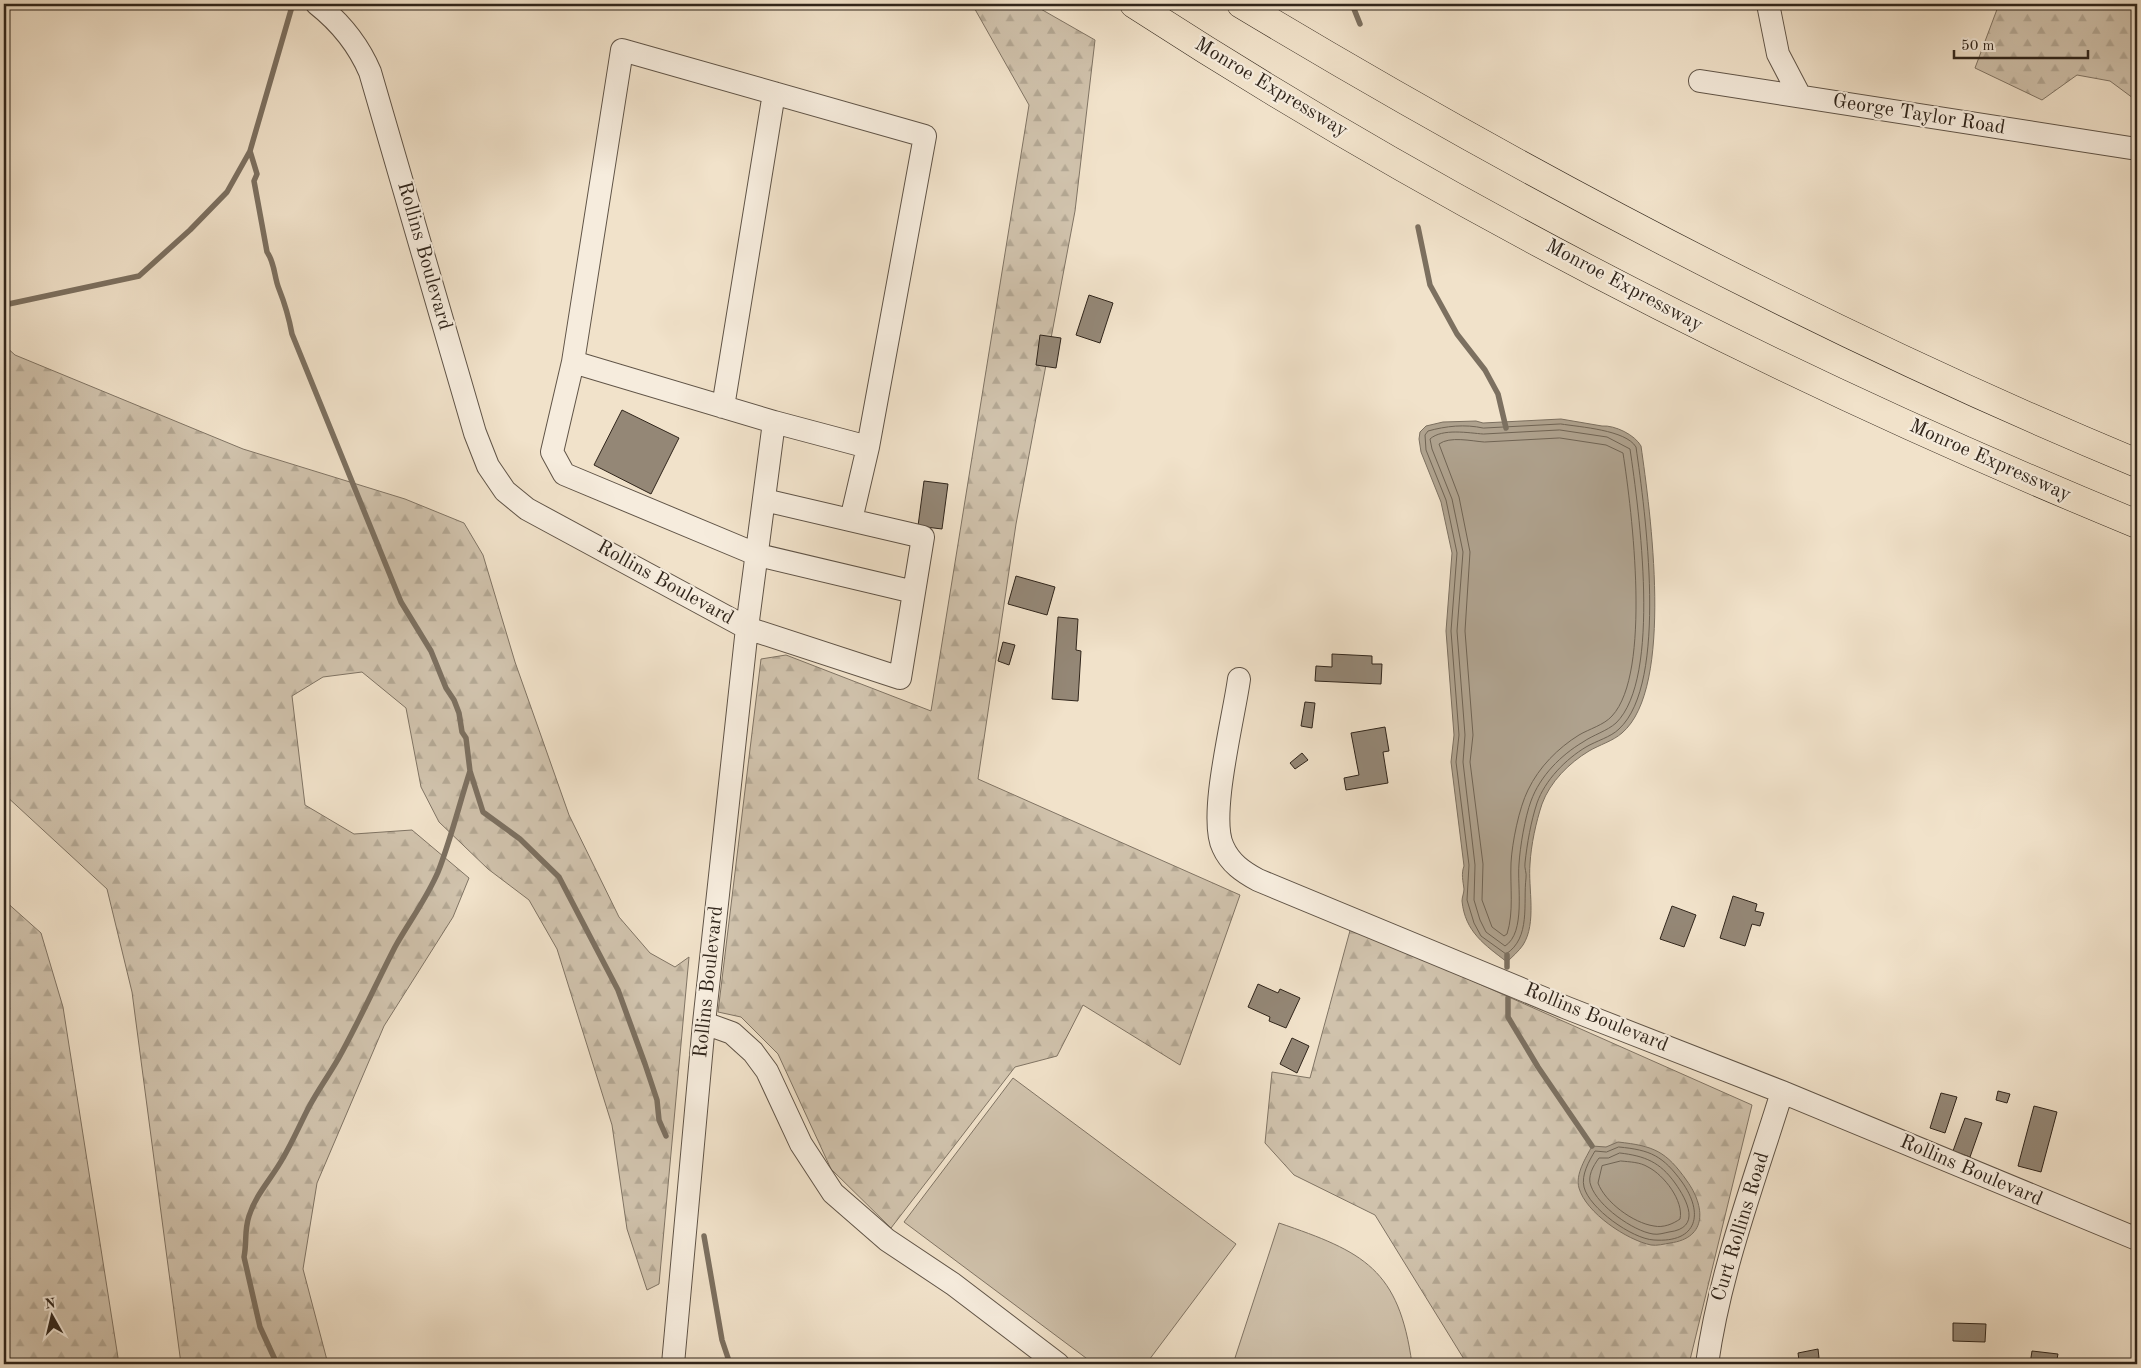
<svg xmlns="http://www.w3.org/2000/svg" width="2141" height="1368" font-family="'Old Standard TT',serif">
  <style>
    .forest { fill: url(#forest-firs); stroke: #807464 }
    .pitch { fill: #d0c2ac; stroke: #807464 }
    .water { fill: #afa28e; stroke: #7c7060 }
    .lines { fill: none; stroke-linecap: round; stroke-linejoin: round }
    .shore { stroke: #706454; stroke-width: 1 }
    .stream { stroke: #7c7060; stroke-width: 5.5 }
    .building { fill: #948776; stroke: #30251b }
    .minor-casing { stroke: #605447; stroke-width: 24 }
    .highway-casing { stroke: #30251b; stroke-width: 29 }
    .minor { stroke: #f6ecdd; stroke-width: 22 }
    .highway { stroke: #f1e2ca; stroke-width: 28 }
    .labels { text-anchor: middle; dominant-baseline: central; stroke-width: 4.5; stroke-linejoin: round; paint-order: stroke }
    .street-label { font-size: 20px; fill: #30251b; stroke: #f6ecdd }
  </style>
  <defs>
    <pattern id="forest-firs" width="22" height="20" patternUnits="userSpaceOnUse" patternTransform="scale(1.25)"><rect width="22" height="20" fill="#d0c2ac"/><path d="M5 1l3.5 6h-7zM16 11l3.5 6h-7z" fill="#b3a793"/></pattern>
  </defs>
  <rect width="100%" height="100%" fill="#f1e2ca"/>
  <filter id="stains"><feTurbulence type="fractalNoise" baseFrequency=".004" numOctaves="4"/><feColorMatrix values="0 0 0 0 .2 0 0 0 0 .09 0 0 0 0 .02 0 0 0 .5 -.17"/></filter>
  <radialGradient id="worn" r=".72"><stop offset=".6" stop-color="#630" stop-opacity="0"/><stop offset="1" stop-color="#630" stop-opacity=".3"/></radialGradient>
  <!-- forest -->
  <path class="forest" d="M972 4H1032L1095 40 1075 211 1016 524 978 779 1240 895 1180 1065 1083 1005 1057 1056 1015 1067 891 1228 831 1169 778 1054 741 1017 718 1012 761 659 786 655 931 711 1029 105Z
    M1999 4H2137V101L2110 81 2077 75 2042 100 1975 68Z
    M4 345 15 355 243 449 405 499 464 523 483 555 515 662 569 815 619 917 650 953 675 967 689 957 659 1284 647 1290 627 1229 612 1125 557 949 529 900 488 869 439 822 421 787 406 708 362 672 323 677 292 696 305 805 354 834 412 830 469 878 453 917 384 1026 317 1183 303 1269 328 1364H181L132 992 107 889 4 794Z
    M4 900 41 933 63 1007 119 1364H4Z
    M1351 927 1752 1105 1689 1364H1467L1375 1215 1294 1175 1265 1143 1272 1072 1310 1078Z"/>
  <!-- pitch -->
  <path class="pitch" d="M1013 1078 1236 1244 1146 1364H1094L904 1222Z
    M1279 1223C1364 1252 1399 1269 1412 1364H1233Z"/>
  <!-- water -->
  <path class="water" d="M1561 419 1602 426C1615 425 1635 435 1641 446 1650 509 1675 688 1622 733 1613 741 1599 745 1589 751 1569 763 1550 782 1542 804 1536 822 1531 845 1530 864 1528 888 1537 923 1523 945 1519 951 1512 957 1507 962 1485 945 1465 932 1462 901 1462 897 1464 893 1464 889 1463 881 1461 874 1464 866L1451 762 1454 735 1446 631 1452 553 1441 502 1421 452 1419 439 1420 432 1426 426 1443 422 1476 421 1483 423Z
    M1618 1142C1654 1146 1666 1151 1687 1181 1705 1206 1708 1238 1670 1243 1664 1244 1657 1246 1651 1245 1627 1240 1586 1213 1579 1188 1575 1174 1586 1158 1592 1146L1606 1147Z"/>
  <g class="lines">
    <!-- shore -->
    <path class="shore" d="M1561 424C1580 427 1626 430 1636 447 1645 510 1669 683 1619 729 1611 737 1596 741 1586 747 1566 759 1545 780 1537 803 1531 821 1527 844 1525 863 1524 868 1527 873 1526 878 1523 903 1531 938 1506 954L1481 936 1474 923 1467 900 1469 865 1456 762 1459 735 1451 631 1457 553 1446 500 1426 450 1425 435 1428 431C1446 426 1465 424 1483 428Z
      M1560 430 1607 437 1630 449C1639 510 1662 678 1616 723 1607 731 1593 735 1583 742 1561 755 1540 776 1531 801 1525 817 1520 847 1519 864 1517 885 1526 933 1505 946L1486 932 1480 920 1474 900 1475 865 1463 762 1465 735 1457 631 1463 552 1452 499 1432 449 1430 439C1442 428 1469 433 1483 434Z
      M1560 438 1606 445 1623 453C1632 511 1652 673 1612 716 1604 725 1589 729 1579 735 1558 748 1539 767 1528 790 1519 808 1512 843 1511 863 1510 887 1514 912 1507 934L1504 936 1492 927 1482 900 1483 864 1470 762 1473 735 1465 631 1470 552 1459 497 1439 444C1450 436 1471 441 1484 442Z
      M1619 1147C1651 1150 1663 1156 1682 1182 1704 1213 1698 1243 1654 1240 1632 1239 1589 1208 1584 1187 1581 1175 1589 1161 1595 1151L1606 1152Z
      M1620 1153C1645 1156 1660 1162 1675 1183 1687 1200 1702 1228 1669 1232 1664 1233 1658 1235 1653 1234 1633 1231 1598 1206 1591 1186 1587 1177 1593 1166 1599 1158H1608Z
      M1621 1161C1630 1162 1640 1162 1648 1167 1664 1175 1684 1201 1680 1219 1673 1224 1663 1228 1654 1226 1633 1223 1605 1202 1598 1183L1602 1166Z"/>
    <!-- stream -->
    <path class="stream" d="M1352 4 1360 24
      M250 151 257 174 254 181 267 252C275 263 274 277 279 289 285 304 289 318 292 334L401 602 431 651 446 688 454 700 459 713 462 732 466 738 470 771 483 812 520 839 559 877 618 990 645 1064 657 1100 659 1120 666 1136
      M1418 227 1430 285 1457 334 1485 370 1498 394 1506 428
      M4 305 139 276 190 230 227 192 250 151 291 10
      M1507 955V967
      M1508 998V1017L1538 1067 1592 1146
      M704 1236 722 1340 730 1364
      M277 1364 260 1327 244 1257C247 1243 244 1231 249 1216 256 1194 272 1178 283 1158 293 1141 300 1124 309 1107 319 1088 332 1071 342 1052 361 1017 377 982 395 947 409 922 427 898 438 872 451 839 459 805 470 771"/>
  </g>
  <!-- building -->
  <path class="building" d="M1089 295 1113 303 1100 343 1076 335Z
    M1040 335 1061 338 1056 368 1036 365Z
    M622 410 679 438 651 494 594 465Z
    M924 481 948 484 942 529 918 526Z
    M1016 576 1055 587 1047 615 1008 604Z
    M1058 617 1078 619 1076 650 1081 651 1078 701 1052 699Z
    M1003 642 1015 645 1009 665 998 661Z
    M1332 654 1372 656V664H1382L1381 684 1315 681 1316 666 1332 667Z
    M1305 702 1315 703 1312 728 1301 726Z
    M1385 727 1389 751 1383 752 1388 783 1346 790 1344 778 1359 775 1351 733Z
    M1302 753 1308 760 1295 769 1290 763Z
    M1733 896 1757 904 1755 911 1764 913 1760 926 1752 924 1745 946 1720 938Z
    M1672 906 1696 915 1684 947 1660 939Z
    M1258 984 1278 993 1280 989 1300 998 1286 1028 1269 1021 1270 1017 1248 1007Z
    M1292 1038 1309 1046 1297 1073 1280 1064Z
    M1998 1091 2010 1094 2007 1103 1996 1100Z
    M1941 1093 1957 1097 1945 1133 1930 1128Z
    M2034 1106 2057 1112 2041 1172 2018 1166Z
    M1965 1118 1982 1123 1970 1157 1953 1151Z
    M1953 1323 1986 1324 1985 1342 1953 1341Z
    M1818 1349 1819 1358 1799 1361 1798 1353Z
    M2032 1351 2058 1354 2056 1364H2030Z"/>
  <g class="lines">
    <!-- minor casing -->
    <g class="minor-casing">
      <path id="minor" d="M317 4C341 23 358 44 370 72L475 433 488 466 505 491 527 509 747 628 704 1023 673 1364
        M1768 4 1778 54 1800 96
        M1700 81 2137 149
        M573 362 552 452 564 474 758 555 914 592
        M723 407 774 93
        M764 500 923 537 900 678 747 628 774 422 868 447 925 136 622 50 573 362 774 422
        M851 520 868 447
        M1239 679C1234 717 1208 817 1223 847 1230 863 1243 872 1258 880L1567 1008 1782 1092 2137 1239
        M704 1023 732 1033 753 1052 767 1071 801 1144 833 1193 887 1240 953 1284 1058 1364
        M1707 1364C1720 1271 1754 1182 1782 1092"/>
    </g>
    <!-- highway casing -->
    <g class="highway-casing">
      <path id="highway" d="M1134 4C1450 209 1789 381 2137 524
        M1241 4C1529 177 1826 334 2137 463"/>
    </g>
    <!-- minor -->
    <use href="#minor" class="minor"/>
    <!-- highway -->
    <use href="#highway" class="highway"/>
  </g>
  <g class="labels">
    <!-- street labels -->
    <g class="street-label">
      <text transform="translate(1271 88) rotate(31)">Monroe Expressway</text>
      <text transform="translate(1919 115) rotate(9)">George Taylor Road</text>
      <text transform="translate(424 256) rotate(74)">Rollins Boulevard</text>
      <text transform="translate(1624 286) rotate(28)">Monroe Expressway</text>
      <text transform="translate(1990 461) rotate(24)">Monroe Expressway</text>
      <text transform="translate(665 583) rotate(29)">Rollins Boulevard</text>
      <text transform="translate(709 982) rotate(-84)">Rollins Boulevard</text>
      <text transform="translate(1596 1018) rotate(22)">Rollins Boulevard</text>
      <text transform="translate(1971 1171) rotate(23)">Rollins Boulevard</text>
      <text transform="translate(1741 1227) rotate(-73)">Curt Rollins Road</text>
    </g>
  </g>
  <!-- margin -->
  <rect width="2141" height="1368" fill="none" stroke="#f1e2ca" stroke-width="20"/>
  <rect x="5" y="5" width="2131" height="1358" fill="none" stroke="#30251b" stroke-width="2.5"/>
  <rect x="10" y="10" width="2121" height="1348" fill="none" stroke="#30251b"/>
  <!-- north arrow -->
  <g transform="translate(52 1316) rotate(352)" stroke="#f6ecdd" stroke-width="4" paint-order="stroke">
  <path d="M0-4L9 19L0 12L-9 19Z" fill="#30251b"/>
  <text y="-8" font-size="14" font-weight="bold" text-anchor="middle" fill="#30251b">N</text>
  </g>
  <!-- scale -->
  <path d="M1954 50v8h134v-8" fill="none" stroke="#30251b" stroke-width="2.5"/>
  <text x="1961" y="50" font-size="15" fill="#30251b" stroke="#f6ecdd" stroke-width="4" paint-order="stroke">50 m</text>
  <rect width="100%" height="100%" filter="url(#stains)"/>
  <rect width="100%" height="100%" fill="url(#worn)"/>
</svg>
